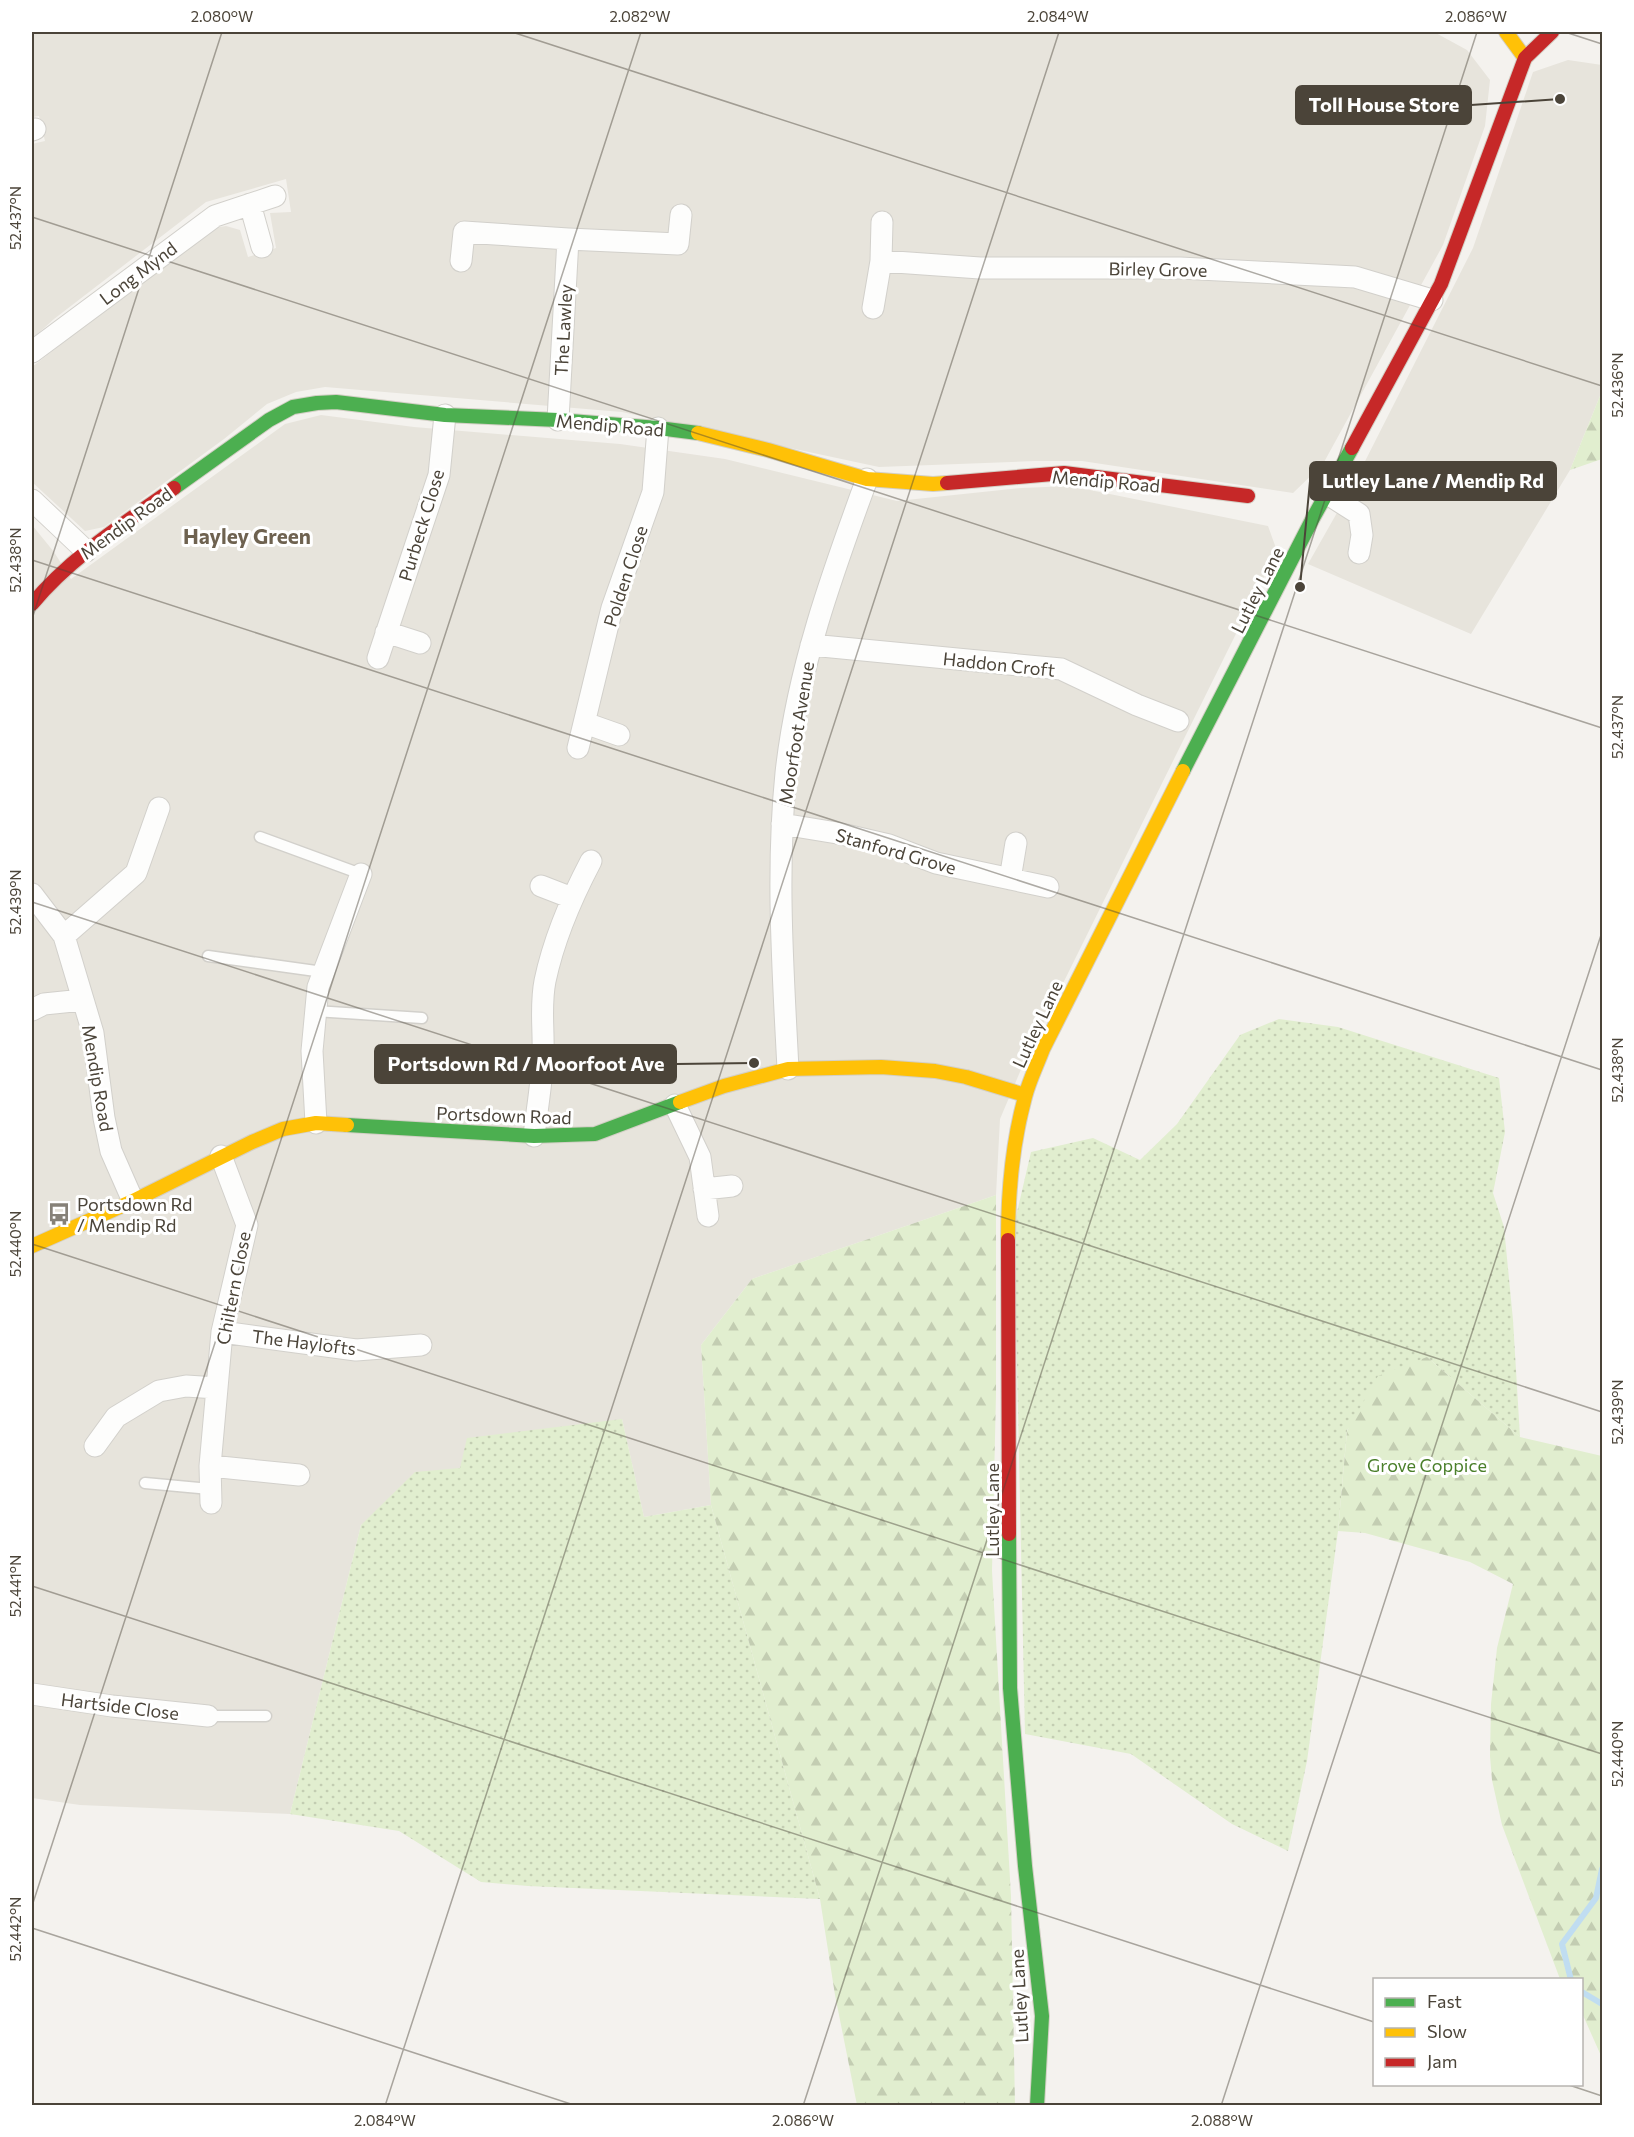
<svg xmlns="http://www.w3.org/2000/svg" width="1634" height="2137" font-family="Commissioner,sans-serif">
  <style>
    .residential { fill: #e7e4dc }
    .grass { fill: url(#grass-dots) }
    .forest { fill: url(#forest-firs) }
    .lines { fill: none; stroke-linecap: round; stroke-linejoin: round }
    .stream { stroke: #c0ddf1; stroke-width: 6 }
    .lane-casing { stroke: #d2d0cb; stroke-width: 13 }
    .street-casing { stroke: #d2d0cb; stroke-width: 23 }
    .fast-casing { stroke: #d3cfc5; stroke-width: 16 }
    .slow-casing { stroke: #d3cfc5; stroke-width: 16 }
    .jam-casing { stroke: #d3cfc5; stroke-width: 16 }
    .lane { stroke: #fdfdfc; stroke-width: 10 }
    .street { stroke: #fdfdfc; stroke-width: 21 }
    .fast { stroke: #4caf50; stroke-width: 14 }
    .slow { stroke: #ffc107; stroke-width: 14 }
    .jam { stroke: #c62828; stroke-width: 14 }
    .ticks { fill: none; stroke: #4b4439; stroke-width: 1.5; stroke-opacity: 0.45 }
    .labels { text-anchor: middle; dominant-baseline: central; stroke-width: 6; stroke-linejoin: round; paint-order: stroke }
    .street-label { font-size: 18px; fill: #4b4439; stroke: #fff }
    .poi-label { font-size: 18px; fill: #4b4439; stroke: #fff; text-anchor: start }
    .park-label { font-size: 18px; fill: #4a7f2a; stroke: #fff }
    .quarter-label { font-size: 21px; font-weight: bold; fill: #6e6250; stroke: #fff }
    .leader { fill: none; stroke: #4b4439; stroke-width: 2 }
    .callout-dot { fill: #4b4439; stroke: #fff; stroke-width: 2 }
    .callout { fill: #4b4439; stroke: #4b4439; stroke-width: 2 }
    .callout-label { font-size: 20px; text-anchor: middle; font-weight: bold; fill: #fff }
    .neatline { fill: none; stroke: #4b4439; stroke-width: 2 }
    .ticks-label { font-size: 15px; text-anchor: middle; fill: #4b4439 }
  </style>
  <defs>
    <pattern id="grass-dots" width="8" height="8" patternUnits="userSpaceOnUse" patternTransform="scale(1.5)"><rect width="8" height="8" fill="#e1eecf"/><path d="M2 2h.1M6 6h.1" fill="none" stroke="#c3cdb2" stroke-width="1.8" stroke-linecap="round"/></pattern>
    <pattern id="forest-firs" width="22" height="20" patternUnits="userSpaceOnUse" patternTransform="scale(1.5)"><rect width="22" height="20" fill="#e1eecf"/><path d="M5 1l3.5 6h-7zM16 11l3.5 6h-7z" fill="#c3cdb2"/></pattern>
  </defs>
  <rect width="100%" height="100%" fill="#f4f2ee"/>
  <!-- residential -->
  <path class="residential" d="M46 32H1434L1467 50 1490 80 1485 126 1443 245 1323 464 1293 493 1082 461H1035L879 467 622 412 325 387 296 392 267 404 224 439 104 527 85 531 32 482V367L208 229 226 226 240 230 248 257 276 248 270 213 291 212 286 179 206 202 54 319 32 339V144L45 141 39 116 32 117V33Z
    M1568 60 1602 65V391L1570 470 1471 634 1308 564 1355 481 1473 248 1533 72Z
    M321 415 414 427 620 444 725 459 897 501 1021 488 1070 486 1268 526 1277 551 1025 1060 1000 1119 996 1195 752 1279 701 1345 711 1505 644 1517 622 1419 460 1468 361 1525 290 1814 80 1805 32 1798V525L54 552 71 579 285 424Z"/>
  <!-- grass -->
  <path class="grass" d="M1279 1019 1338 1027 1499 1078 1505 1132 1493 1193 1504 1227 1513 1320 1520 1437 1427 1357 1347 1430 1338 1531 1307 1761 1288 1851 1232 1824 1131 1754 1025 1734 1014 1225 1031 1152 1093 1138 1140 1160 1177 1124 1240 1035Z
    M622 1419 644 1517 711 1505 820 1899 528 1886 481 1882 399 1831 290 1814 361 1525 415 1472 460 1468 467 1438Z"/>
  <!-- forest -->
  <path class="forest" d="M1602 391V459L1570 470Z
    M996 1195V1394L992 1571 1011 1896 1015 2105H857L835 1995 820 1899 711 1505 701 1345 752 1279Z
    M1427 1357 1520 1437 1602 1456V2058L1582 2013V1980L1560 1979 1502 1825 1492 1780 1490 1756 1491 1704 1497 1648 1513 1584 1470 1562 1365 1533 1338 1531 1347 1431 1378 1376Z"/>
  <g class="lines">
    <!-- stream -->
    <path class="stream" d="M1571 1980 1562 1944 1596 1898 1602 1869
      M1582 1992 1602 2004"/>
    <!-- lane casing -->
    <g class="lane-casing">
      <path id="lane" d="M260 837 361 874
        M208 956 323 972
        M315 1011 422 1018
        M145 1483 210 1489
        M208 1716H266"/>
    </g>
    <!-- street casing -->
    <g class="street-casing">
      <path id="street" d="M32 130 35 129
        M250 204 262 247
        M461 261 464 232 568 239 678 244 681 215
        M881 261 882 222
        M873 308 881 261 980 268H1180L1355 277 1432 300
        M32 352 215 216 275 196
        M558 420 568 239
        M1326 493 1359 514 1362 535 1359 553
        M32 500 86 551
        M386 632 420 643
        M811 645 1061 669 1137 705 1178 721
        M378 658 439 475 445 415
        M585 723 619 735
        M578 748 612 608 653 492 658 428
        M782 824 837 833 889 845 936 863 1048 887
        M1010 879 1016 843
        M541 886 572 898
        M32 894 64 936 93 1033 104 1118 111 1151 133 1201
        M64 936 136 873 159 808
        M32 1010 44 1004 83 1000
        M788 1069C783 971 776 872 786 773 797 671 832 574 867 479
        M675 1105 700 1157 708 1216
        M316 1123 312 1051 318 987 361 874
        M534 1136C537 1109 542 1082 543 1054 544 1029 540 1006 545 981 554 938 571 899 591 861
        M704 1189 732 1186
        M222 1332 356 1350 421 1345
        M95 1446 116 1417 159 1391 186 1386 217 1388
        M210 1466 299 1475
        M211 1503 210 1466 222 1332 247 1225 221 1156
        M32 1694 112 1706 208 1716"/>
    </g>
    <!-- fast casing -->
    <g class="fast-casing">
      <path id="fast" d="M174 488 269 420 293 407 317 403 336 402 445 415 558 420 658 428 698 433
        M1183 771 1313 518 1352 448
        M347 1125 534 1136 595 1134 680 1102
        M1009 1534 1010 1688 1025 1866 1042 2016 1037 2106"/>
    </g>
    <!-- slow casing -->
    <g class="slow-casing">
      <path id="slow" d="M1506 32 1525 58
        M698 433 768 450 867 479 933 484 947 483
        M680 1102 724 1086 788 1069 881 1067 935 1071 966 1077 1025 1095
        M1008 1240C1008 1194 1013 1141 1025 1097 1029 1081 1037 1065 1043 1049L1183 771
        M32 1246 133 1201 252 1142 283 1129 316 1123 347 1125"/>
    </g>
    <!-- jam casing -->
    <g class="jam-casing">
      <path id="jam" d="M1352 448 1441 284 1525 58 1552 32
        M947 483 1064 473 1248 496
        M32 604C71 557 125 523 174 488
        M1008 1240 1009 1534"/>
    </g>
    <!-- lane -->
    <use href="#lane" class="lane"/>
    <!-- street -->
    <use href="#street" class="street"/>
    <!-- fast -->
    <use href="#fast" class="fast"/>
    <!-- slow -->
    <use href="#slow" class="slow"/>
    <!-- jam -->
    <use href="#jam" class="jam"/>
  </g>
  <!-- ticks -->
  <path class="ticks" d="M512 32 1602 386M1565 32 1602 44M32 217 1602 728M32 560 1602 1070M32 619 222 32M32 902 1602 1412M32 1244 1602 1754M32 1586 1374 2022M32 1906 641 32M32 1928 577 2106M1566 2084 1602 2096M385 2106 1059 32M803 2106 1477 32M1221 2106 1602 932"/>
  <!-- icons -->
  <defs>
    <g id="bus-bare" transform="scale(1.8)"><path d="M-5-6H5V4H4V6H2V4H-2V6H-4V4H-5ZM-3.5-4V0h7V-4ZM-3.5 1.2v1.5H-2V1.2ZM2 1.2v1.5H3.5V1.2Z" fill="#868178" stroke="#fff" stroke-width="2.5" paint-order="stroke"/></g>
  </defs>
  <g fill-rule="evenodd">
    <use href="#bus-bare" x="59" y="1214"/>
  </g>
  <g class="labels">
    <!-- street labels -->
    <g class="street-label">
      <text transform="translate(1158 269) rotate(1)">Birley Grove</text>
      <text transform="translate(138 273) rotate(-37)">Long Mynd</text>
      <text transform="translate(563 330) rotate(-87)">The Lawley</text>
      <text transform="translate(610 425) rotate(5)">Mendip Road</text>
      <text transform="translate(1106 481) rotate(5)">Mendip Road</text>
      <text transform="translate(126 523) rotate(-36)">Mendip Road</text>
      <text transform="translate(421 525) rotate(-73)">Purbeck Close</text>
      <text transform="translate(625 576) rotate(-72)">Polden Close</text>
      <text transform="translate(1257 590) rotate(-63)">Lutley Lane</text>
      <text transform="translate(999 664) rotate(6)">Haddon Croft</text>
      <text transform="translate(796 733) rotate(-81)">Moorfoot Avenue</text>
      <text transform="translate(896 851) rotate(16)">Stanford Grove</text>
      <text transform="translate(1037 1024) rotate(-65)">Lutley Lane</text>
      <text transform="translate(98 1078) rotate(80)">Mendip Road</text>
      <text transform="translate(504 1115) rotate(2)">Portsdown Road</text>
      <text transform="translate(233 1288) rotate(-79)">Chiltern Close</text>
      <text transform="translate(304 1342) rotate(7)">The Haylofts</text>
      <text transform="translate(992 1510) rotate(-90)">Lutley Lane</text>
      <text transform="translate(120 1706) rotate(7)">Hartside Close</text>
      <text transform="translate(1019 1996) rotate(-93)">Lutley Lane</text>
    </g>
    <!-- poi labels -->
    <g class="poi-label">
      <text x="77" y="1204">Portsdown Rd<tspan x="77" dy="21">/ Mendip Rd</tspan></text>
    </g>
    <!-- park labels -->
    <g class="park-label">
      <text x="1427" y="1465">Grove Coppice</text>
    </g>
    <!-- quarter labels -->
    <g class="quarter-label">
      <text x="247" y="535">Hayley Green</text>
    </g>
  </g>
  <!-- callouts -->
  <path class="leader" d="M1560 99L1471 105M1300 587L1310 481M754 1063L676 1064"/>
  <g class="callout-dot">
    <circle cx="1560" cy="99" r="6"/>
    <circle cx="1300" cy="587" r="6"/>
    <circle cx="754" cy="1063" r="6"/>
  </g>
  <g class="callout">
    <rect x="1296" y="86" width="175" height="38" rx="6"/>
    <rect x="1310" y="462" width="246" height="38" rx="6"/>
    <rect x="375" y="1045" width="301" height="38" rx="6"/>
  </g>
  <g class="callout-label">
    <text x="1384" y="112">Toll House Store</text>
    <text x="1433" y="488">Lutley Lane / Mendip Rd</text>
    <text x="526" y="1071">Portsdown Rd / Moorfoot Ave</text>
  </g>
  <!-- border -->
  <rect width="1634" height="2137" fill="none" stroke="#ffffff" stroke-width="66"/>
  <!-- legend -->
  <rect x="1373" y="1978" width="210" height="108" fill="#ffffff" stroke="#b7b4b0" stroke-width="1.5"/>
  <rect x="1385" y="1998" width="30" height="9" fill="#4caf50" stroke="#b7b4b0" stroke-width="1.5"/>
  <text x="1427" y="2008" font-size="18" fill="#4b4439">Fast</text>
  <rect x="1385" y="2028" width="30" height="9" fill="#ffc107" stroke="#b7b4b0" stroke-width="1.5"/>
  <text x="1427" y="2038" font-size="18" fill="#4b4439">Slow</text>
  <rect x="1385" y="2058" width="30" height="9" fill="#c62828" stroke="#b7b4b0" stroke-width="1.5"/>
  <text x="1427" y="2068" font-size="18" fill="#4b4439">Jam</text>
  <rect x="33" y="33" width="1568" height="2071" class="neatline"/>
  <g class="ticks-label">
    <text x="222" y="22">2.080°W</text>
    <text x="640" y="22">2.082°W</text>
    <text x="1058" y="22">2.084°W</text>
    <text x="1476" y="22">2.086°W</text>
    <text transform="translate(16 218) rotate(-90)" y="5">52.437°N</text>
    <text transform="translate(1618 385) rotate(-90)" y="5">52.436°N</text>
    <text transform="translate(16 560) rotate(-90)" y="5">52.438°N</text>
    <text transform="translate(1618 727) rotate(-90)" y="5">52.437°N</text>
    <text transform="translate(16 902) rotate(-90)" y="5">52.439°N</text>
    <text transform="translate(1618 1070) rotate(-90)" y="5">52.438°N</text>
    <text transform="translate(16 1244) rotate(-90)" y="5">52.440°N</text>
    <text transform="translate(1618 1412) rotate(-90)" y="5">52.439°N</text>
    <text transform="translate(16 1586) rotate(-90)" y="5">52.441°N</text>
    <text transform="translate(1618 1754) rotate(-90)" y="5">52.440°N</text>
    <text transform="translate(16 1929) rotate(-90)" y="5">52.442°N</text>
    <text x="385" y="2126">2.084°W</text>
    <text x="803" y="2126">2.086°W</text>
    <text x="1222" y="2126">2.088°W</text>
  </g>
</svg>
